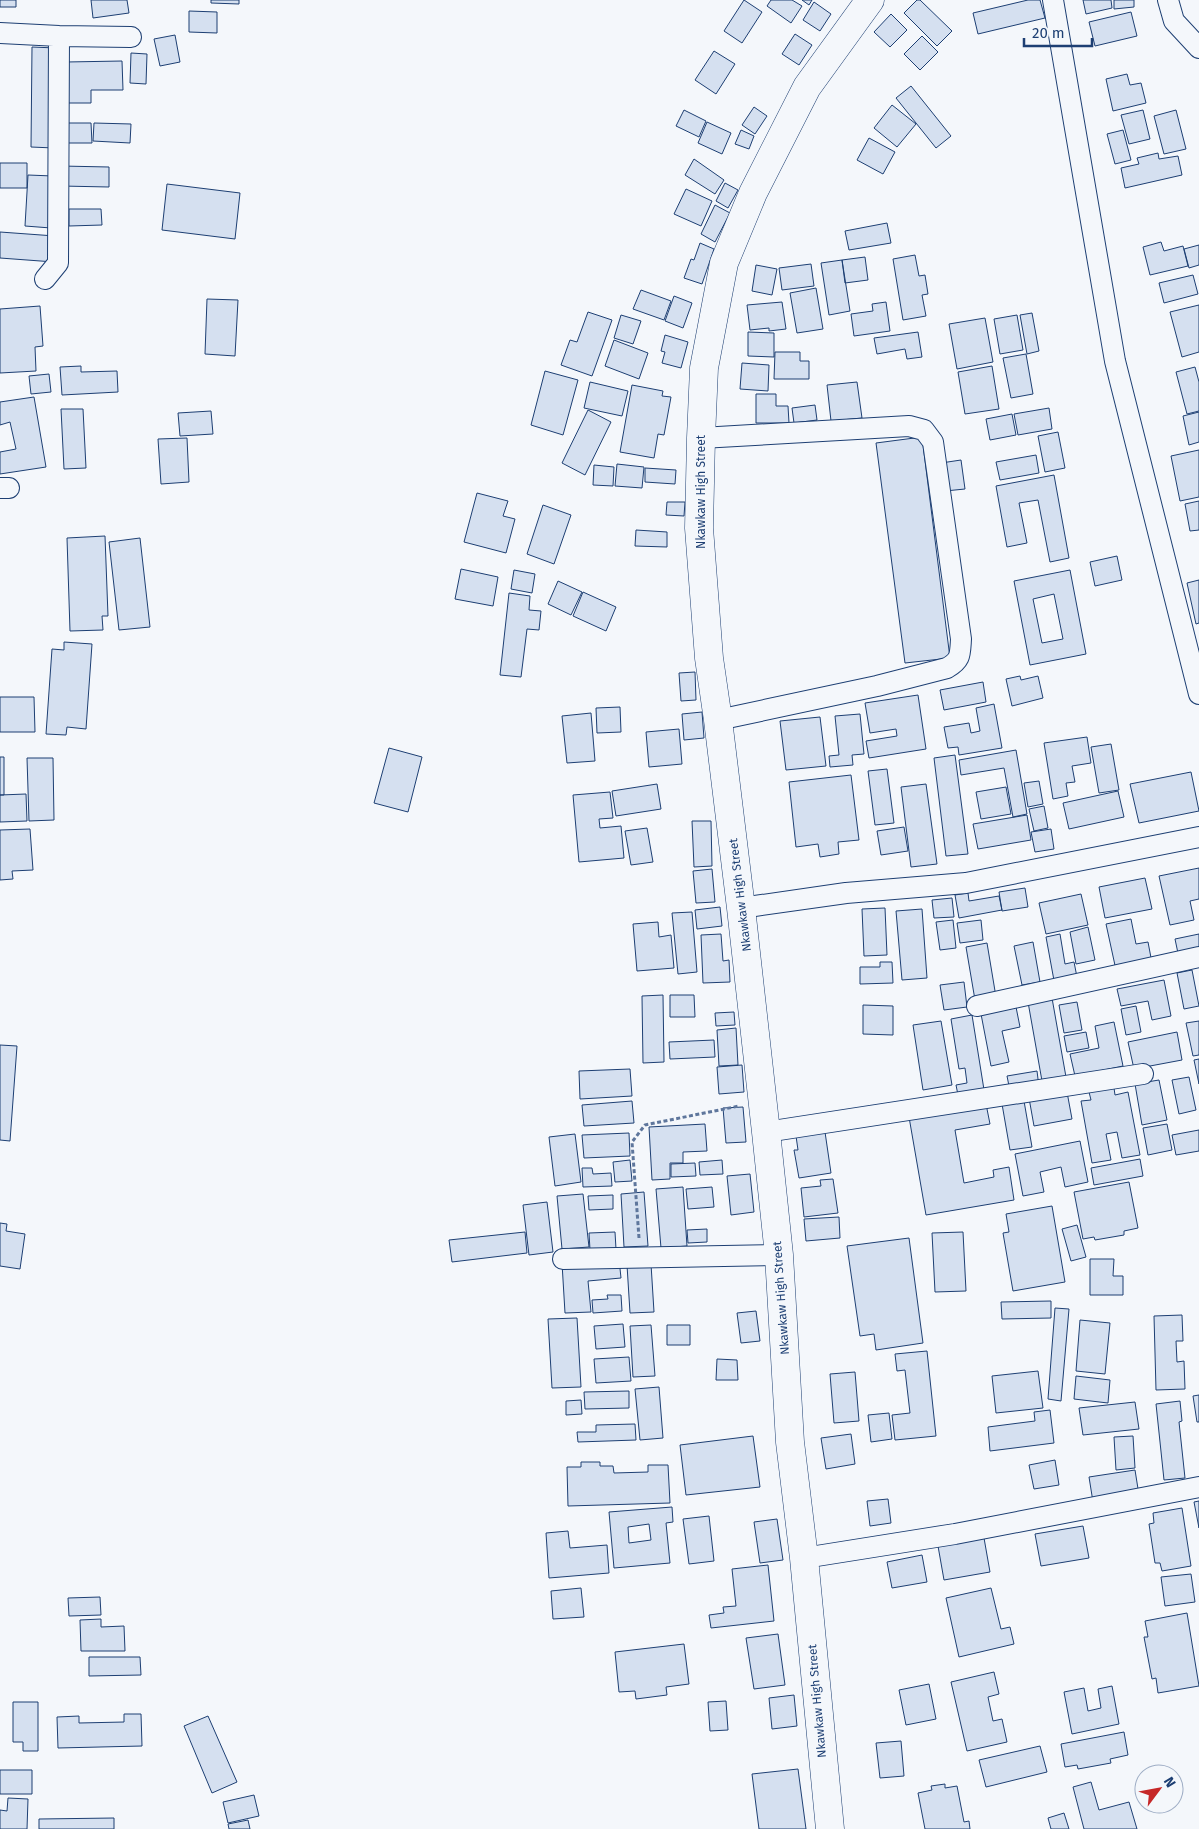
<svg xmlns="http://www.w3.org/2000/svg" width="1199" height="1829" font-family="'Fira Sans',sans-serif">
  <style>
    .building { fill: #d5e0f0; stroke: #1d3f73; fill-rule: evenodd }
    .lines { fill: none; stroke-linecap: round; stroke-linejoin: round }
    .street-casing { stroke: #1d3f73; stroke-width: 22 }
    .secondary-casing { stroke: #1d3f73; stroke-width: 29 }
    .path { stroke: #5e769c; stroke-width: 3; stroke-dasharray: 4 2.5; stroke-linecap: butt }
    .street { stroke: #f4f7fb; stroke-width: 20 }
    .secondary { stroke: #f4f7fb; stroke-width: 28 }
    .labels { text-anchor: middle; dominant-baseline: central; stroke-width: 4; stroke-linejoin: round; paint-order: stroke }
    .street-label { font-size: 12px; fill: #1d3f73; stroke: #f4f7fb }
  </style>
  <rect width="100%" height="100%" fill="#f4f7fb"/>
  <!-- building -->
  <path class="building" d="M0 0H16V7H0Z
    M91 0H127L129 13 93 18Z
    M211 0H239V4L211 3Z
    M744 0 762 12 742 43 724 31Z
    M771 0H792L802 6 791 23 767 6Z
    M802 0H812L809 5Z
    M917 0H920L952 31 937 46 904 13Z
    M1028 0H1040L1045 18 978 34 973 13Z
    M1083 0H1111L1112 8 1086 14Z
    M1114 0H1134V7L1114 9Z
    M814 2 831 14 820 31 803 20Z
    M189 11 217 12V33L189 32Z
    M1131 12 1137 36 1095 46 1089 22Z
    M891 14 907 30 890 47 874 32Z
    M795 34 812 45 799 65 782 54Z
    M175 35 180 62 160 66 154 39Z
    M922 36 938 52 920 70 904 54Z
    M32 47 56 48 54 148 31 147Z
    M714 51 735 64 716 94 695 80Z
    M131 53 147 54 146 84 130 83Z
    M122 61 123 90H91V103H66V62Z
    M1127 74 1130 85 1141 83 1146 103 1113 111 1106 79Z
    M911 86 951 136 936 148 896 98Z
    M892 105 916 124 897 147 874 128Z
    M754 107 767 116 755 134 742 125Z
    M684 110 706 121 699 137 676 126Z
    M1143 110 1150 139 1129 144 1121 115Z
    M1176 110 1186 149 1164 154 1154 116Z
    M707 122 731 133 722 154 698 143Z
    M65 123H91L92 143H65Z
    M94 123 131 124 130 143 93 141Z
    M741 130 754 136 749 149 735 144Z
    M1123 130 1131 160 1115 164 1107 134Z
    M869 138 895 152 883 174 857 160Z
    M1158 153 1159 159 1178 156 1182 175 1125 188 1121 168 1139 164 1137 158Z
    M694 159 724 180 715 194 685 175Z
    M0 163H27V188H0Z
    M61 166 109 167V187L61 186Z
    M28 175 53 176 51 228 25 226Z
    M725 183 738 190 728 208 716 201Z
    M167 184 240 193 235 239 162 230Z
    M686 189 712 201 701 226 674 214Z
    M715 205 730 213 715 242 701 234Z
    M69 209H101L102 225 69 226Z
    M887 223 891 243 849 250 845 231Z
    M0 232 55 236 54 262 0 258Z
    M1161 242 1164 251 1183 246 1188 266 1150 275 1143 247Z
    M700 243 714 249 702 284 684 278 691 259 694 260Z
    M1199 245V265L1189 268 1184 249Z
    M915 255 919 276 925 275 928 294 922 295 926 316 903 320 893 259Z
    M865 257 868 280 845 283 842 260Z
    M842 260 850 311 829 315 821 263Z
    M811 264 814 286 782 290 779 268Z
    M756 265 777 269 772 295 752 291Z
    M1193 275 1198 294 1164 303 1159 283Z
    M816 288 823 329 797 333 790 293Z
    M641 290 671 301 664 320 633 309Z
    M674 296 692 303 683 328 665 321Z
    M207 299 238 300 235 356 205 354Z
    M782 302 786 329 769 331V328L750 330 747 305Z
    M886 302 890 331 854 336 851 314 873 311 872 304Z
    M1199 305V352L1182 357 1170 312Z
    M40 306 43 346 35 347 36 371 0 373V309Z
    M588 312 612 320 592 376 561 365 570 340 577 342Z
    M1032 313 1039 351 1027 354 1020 315Z
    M621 315 641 321 633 344 614 338Z
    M1017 315 1023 350 1000 354 994 319Z
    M985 318 993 362 957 369 949 324Z
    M748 332 774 333V357L748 356Z
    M918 332 922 357 907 359 905 349 877 354 874 338Z
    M665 335 688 342 681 368 662 363 665 352 661 351Z
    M614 340 648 353 639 379 605 366Z
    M775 352H800V361H809V379H774Z
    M1026 354 1033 394 1011 398 1003 358Z
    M742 363 769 365 768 391 740 389Z
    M81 366V372L117 371 118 392 62 395 60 367Z
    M992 366 999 409 965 414 958 372Z
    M1195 367 1199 382V411L1187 414 1176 372Z
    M545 371 578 380 563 435 531 425Z
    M49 374 51 392 31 394 29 376Z
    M590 382 628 391 622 416 584 408Z
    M857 382 862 418 831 421 827 385Z
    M632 385 663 391 662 396 671 397 664 435 658 434 654 458 620 452Z
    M756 394H776V406H788L789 423H756Z
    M34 397 46 467 0 474V452L16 449 10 422 0 425V402Z
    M815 405 817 420 794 423 792 408Z
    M1049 408 1052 429 1018 435 1014 414Z
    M61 409H83L86 468 64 469Z
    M588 410 611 422 585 475 562 463Z
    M211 411 213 434 180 436 178 413Z
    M1199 412V442L1189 445 1183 416Z
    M1012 414 1016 435 990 440 986 419Z
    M1058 432 1065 468 1045 472 1038 436Z
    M922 437 950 658 905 663 876 443Z
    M187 438 189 482 161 484 158 439Z
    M1199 450V497L1180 501 1171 456Z
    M1036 455 1039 473 1000 480 996 462Z
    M961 460 965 489 945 491 941 463Z
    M617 464 644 467 642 488 615 486Z
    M594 465 614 467 613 486 593 485Z
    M645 468 676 470 675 484 645 482Z
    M1054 475 1069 558 1050 562 1038 500 1019 503 1027 543 1007 547 996 486Z
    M477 493 508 501 503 516 515 519 506 553 464 542Z
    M1199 501V530L1190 531 1185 504Z
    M667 502H685L684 516 666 515Z
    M543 505 571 515 554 564 527 554Z
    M636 530 667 532V547L635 546Z
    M105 536 108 616H102L103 630 70 631 67 538Z
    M140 538 150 627 119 630 109 542Z
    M1117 556 1122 580 1095 586 1090 562Z
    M461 569 498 577 493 606 455 599Z
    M514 570 535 574 532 593 511 589Z
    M1070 570 1086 654 1030 665 1014 581ZM1054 594 1063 639 1042 643 1033 599Z
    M1199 580V623L1196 624 1187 583Z
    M558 581 582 592 571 615 548 604Z
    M583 592 616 607 606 631 573 616Z
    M509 593 530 596 529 610 541 611 539 630 527 629 521 677 500 675Z
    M64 642 92 644 86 729 67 727 66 735 46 734 52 649 64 650Z
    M695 672 696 700 681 701 679 673Z
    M1020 676 1021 680 1038 676 1043 698 1012 706 1006 679Z
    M983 682 986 702 944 710 940 690Z
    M918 695 926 749 869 758 866 741 897 736 896 729 870 733 865 703Z
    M0 697H34L35 732H0Z
    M994 704 1002 748 959 755 958 747 948 748 944 727 969 723 971 733 980 731 976 708Z
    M620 707 621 732 597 733 596 708Z
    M702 712 704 738 684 740 682 714Z
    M591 713 595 761 567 763 562 716Z
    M860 714 864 754 852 755 853 765 830 767 829 756 839 755 835 716Z
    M820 717 826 766 786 770 780 721Z
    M679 729 682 764 649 767 646 732Z
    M1087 737 1091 763 1072 766 1075 782 1066 783 1068 796 1053 799 1044 743Z
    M1111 744 1119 790 1099 793 1091 747Z
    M389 748 422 757 408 812 374 803Z
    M1016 750 1027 814 1013 817 1004 768 961 775 959 760Z
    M955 755 968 854 946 856 934 758Z
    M0 757H4V795H0Z
    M27 758H53L54 820 29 821Z
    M887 769 894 823 875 825 868 771Z
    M1191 772 1199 811 1139 823 1130 784Z
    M851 775 859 840 838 842 839 854 820 857 818 844 796 847 789 782Z
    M1039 781 1043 804 1028 807 1024 783Z
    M657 784 661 809 616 816 612 791Z
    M926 784 937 864 911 867 901 787Z
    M1006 787 1011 814 981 819 976 792Z
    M1118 791 1124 817 1069 829 1063 803Z
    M610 792 613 818 599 819 600 828 621 826 624 858 579 862 573 795Z
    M26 794 27 821 0 822V795Z
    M1044 806 1048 828 1034 831 1029 809Z
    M1027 815 1031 840 978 849 973 824Z
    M692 821H711L712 866 694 867Z
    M904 827 908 851 881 855 877 831Z
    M647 828 653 862 631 865 625 831Z
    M30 829 33 870 12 871 13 879 0 880V830Z
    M1051 829 1054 849 1035 852 1031 832Z
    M1199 868V899L1190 901 1194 920 1170 925 1159 876Z
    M712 869 715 902 696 903 693 871Z
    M1145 878 1152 909 1105 918 1099 887Z
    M1025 888 1028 907 1002 911 999 892Z
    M968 893 969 901 999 896 1002 910 959 918 955 895Z
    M1081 894 1088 925 1046 934 1039 903Z
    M952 898 954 917 934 918 932 900Z
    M720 907 722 926 697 929 695 910Z
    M885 908 887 955 864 956 862 909Z
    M922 909 927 978 902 980 896 911Z
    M692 912 697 972 678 974 672 913Z
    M1131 919 1136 944 1148 942 1152 963 1116 970 1106 924Z
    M953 920 956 948 940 950 936 922Z
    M981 920 983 940 960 943 957 923Z
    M658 922 659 937 671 935 674 968 637 971 633 924Z
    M1088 927 1095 960 1076 964 1070 932Z
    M721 934 723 961 729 960 730 982 703 983 701 935Z
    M1060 934 1065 964 1074 962 1078 982 1055 986 1046 937Z
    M1199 934V953L1179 958 1175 939Z
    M1033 942 1040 982 1022 985 1014 946Z
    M987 943 996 997 975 1000 966 947Z
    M880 962H892L893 983 860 984V967H880Z
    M1192 970 1199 1006 1184 1009 1177 973Z
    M1164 980 1171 1016 1152 1020 1148 1001 1121 1006 1117 989Z
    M964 982 967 1007 944 1010 940 985Z
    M663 995 664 1062 643 1063 642 996Z
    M670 995H694L695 1017H670Z
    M1052 998 1066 1077 1042 1081 1028 1002Z
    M1077 1002 1082 1030 1064 1033 1059 1005Z
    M863 1005 893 1006V1035L863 1034Z
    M1136 1006 1141 1032 1126 1035 1121 1009Z
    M1016 1007 1020 1027 1002 1031 1009 1062 991 1066 981 1014Z
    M734 1012 735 1025 716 1026 715 1013Z
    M972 1015 985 1096 959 1100 956 1085 967 1083 965 1068 959 1069 951 1019Z
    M941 1021 952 1085 923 1090 913 1025Z
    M1199 1021V1055L1193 1056 1186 1023Z
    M1114 1022 1123 1066 1075 1076 1070 1054 1099 1048 1095 1026Z
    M736 1028 738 1065 719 1066 717 1030Z
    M1086 1032 1089 1048 1067 1052 1064 1036Z
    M1177 1032 1182 1060 1134 1069 1128 1042Z
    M714 1040 715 1057 670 1059 669 1042Z
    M0 1045 17 1046 10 1141 0 1140Z
    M1199 1059V1084L1194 1060Z
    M742 1065 744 1092 719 1094 717 1067Z
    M630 1069 632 1096 580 1099 579 1071Z
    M1037 1071 1039 1087 1010 1091 1007 1076Z
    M1189 1077 1196 1110 1179 1114 1172 1080Z
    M1159 1080 1167 1120 1142 1125 1135 1084Z
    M1114 1088 1115 1095 1128 1092 1140 1155 1122 1158 1117 1132 1106 1134 1111 1160 1092 1163 1081 1101 1091 1100 1089 1092Z
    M1067 1092 1072 1119 1034 1126 1029 1098Z
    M632 1101 634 1123 584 1126 582 1105Z
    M1024 1101 1032 1147 1010 1150 1002 1104Z
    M986 1104 990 1124 955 1130 964 1183 994 1177 993 1170 1009 1167 1014 1200 926 1215 909 1117Z
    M743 1107 746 1142 726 1143 723 1108Z
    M705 1124 707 1151 683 1152V1163H670V1179L652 1180 649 1127Z
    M1167 1124 1172 1150 1148 1155 1143 1128Z
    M1199 1130V1151L1176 1155 1172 1135Z
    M825 1132 831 1173 799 1178 794 1150H798L796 1136Z
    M629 1133 630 1156 584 1158 582 1135Z
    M575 1134 581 1182 555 1186 549 1137Z
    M1080 1141 1088 1182 1065 1187 1061 1167 1040 1172 1044 1192 1023 1196 1015 1154Z
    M1140 1159 1143 1176 1094 1185 1091 1168Z
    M630 1160 632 1181 615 1182 613 1162Z
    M722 1160 723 1174 700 1175 699 1162Z
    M695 1163 696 1176 671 1177V1164Z
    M582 1168H592L593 1174 611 1173 612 1186 583 1187Z
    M750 1174 754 1212 731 1215 727 1176Z
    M833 1179 838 1213 804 1217 801 1188 821 1186 820 1180Z
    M1129 1182 1138 1228 1124 1231V1235L1095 1240 1094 1237 1083 1239 1074 1192Z
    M683 1187 687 1246 661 1248 656 1189Z
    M712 1187 714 1207 688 1209 686 1189Z
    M644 1192 648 1246 624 1247 621 1194Z
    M583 1194 589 1247 562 1249 557 1196Z
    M613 1195V1209L589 1210 588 1196Z
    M547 1202 553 1252 529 1255 523 1205Z
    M1052 1206 1065 1282 1013 1291 1003 1233 1009 1232 1006 1214Z
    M839 1217 840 1238 806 1241 804 1219Z
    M0 1223 7 1224 6 1231 25 1234 20 1269 0 1266Z
    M1077 1225 1086 1257 1071 1261 1062 1229Z
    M707 1229V1242L688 1243 687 1230Z
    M525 1232 527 1253 452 1262 449 1240Z
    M615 1232 616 1249 590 1250 589 1233Z
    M963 1232 966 1291 935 1292 932 1233Z
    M909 1238 923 1343 876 1350 874 1334 860 1336 847 1246Z
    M619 1259 621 1278 588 1281 591 1312 565 1313 562 1263Z
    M1090 1259H1114L1113 1276H1123V1295H1090Z
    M651 1264 654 1312 630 1313 627 1265Z
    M607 1295H621L622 1311 593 1313 592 1300 608 1299Z
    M1051 1301V1318L1002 1319 1001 1302Z
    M1055 1308 1069 1309 1061 1401 1048 1399Z
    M756 1311 760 1341 741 1343 737 1313Z
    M1182 1315 1183 1341H1176L1177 1362 1184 1361 1185 1389 1156 1390 1154 1316Z
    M577 1318 581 1387 552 1388 548 1319Z
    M1080 1320 1110 1323 1105 1374 1076 1371Z
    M623 1324 625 1347 596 1349 594 1326Z
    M651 1325 655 1376 633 1377 630 1326Z
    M667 1325H690V1345H667Z
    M927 1351 936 1436 895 1440 892 1415 910 1413 905 1370 897 1371 895 1354Z
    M629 1357 631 1381 596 1383 594 1359Z
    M717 1359 737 1360 738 1380H716Z
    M1038 1371 1043 1408 996 1413 992 1376Z
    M855 1372 859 1421 834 1423 830 1374Z
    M1076 1376 1110 1380 1108 1403 1074 1399Z
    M659 1387 663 1438 640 1440 635 1389Z
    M629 1391V1408L585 1409 584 1392Z
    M1199 1395V1422H1197L1193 1396Z
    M581 1400 582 1414 566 1415V1401Z
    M1180 1401 1182 1421 1179 1422 1185 1478 1164 1480 1156 1404Z
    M1135 1402 1139 1429 1083 1435 1079 1408Z
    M1050 1410 1054 1443 990 1451 988 1427 1035 1421 1034 1412Z
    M889 1413 892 1439 871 1442 868 1415Z
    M635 1424 636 1440 578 1442 577 1432H596V1425Z
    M851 1434 855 1464 826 1469 821 1438Z
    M753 1436 760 1487 686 1495 680 1445Z
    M1133 1436 1135 1468 1116 1470 1114 1437Z
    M1055 1460 1059 1485 1034 1489 1029 1465Z
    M581 1462H600V1466H613L614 1473 648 1472V1465H668L670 1503 568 1506 567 1467H581Z
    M1135 1470 1139 1495 1093 1502 1089 1477Z
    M888 1499 891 1523 870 1526 867 1501Z
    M1199 1501V1528L1194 1502Z
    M672 1507 673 1522 666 1523 670 1563 614 1568 609 1512ZM649 1524 651 1540 629 1543 628 1527Z
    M1182 1508 1191 1566 1162 1571 1160 1563H1155L1149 1524 1154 1523 1153 1513Z
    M709 1516 714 1561 689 1564 683 1519Z
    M777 1519 783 1560 760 1563 754 1522Z
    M1083 1526 1089 1558 1041 1566 1035 1534Z
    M568 1531 570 1548 607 1545 609 1573 549 1578 546 1533Z
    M984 1538 990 1572 944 1580 938 1546Z
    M922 1555 927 1582 892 1588 887 1562Z
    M768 1565 774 1621 711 1628 709 1615 724 1613 723 1607 736 1606 732 1569Z
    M1191 1574 1195 1602 1165 1606 1161 1577Z
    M581 1588 584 1617 553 1619 551 1591Z
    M991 1588 1001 1629 1010 1627 1014 1644 959 1657 946 1598Z
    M100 1597 101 1615 69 1616 68 1598Z
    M1187 1613 1199 1686 1158 1693 1156 1678 1152 1679 1144 1637H1148L1145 1621Z
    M101 1619V1627L124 1626 125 1651H81L80 1620Z
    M778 1634 785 1685 754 1689 746 1638Z
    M684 1644 689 1684 666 1687 667 1695 636 1699 635 1691 619 1692 615 1652Z
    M89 1657H140L141 1675 89 1676Z
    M994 1672 999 1694 988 1697 993 1721 1002 1719 1007 1742 967 1751 951 1682Z
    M929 1684 936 1719 906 1725 899 1690Z
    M1112 1686 1119 1724 1072 1734 1064 1692 1084 1688 1088 1711 1101 1708 1098 1689Z
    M794 1695 797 1726 772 1729 769 1698Z
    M726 1701 728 1730 710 1731 708 1702Z
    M13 1702H38V1751H23V1742H13Z
    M124 1714H141L142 1746 58 1748 57 1717 79 1716V1723L124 1722Z
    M208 1716 237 1782 212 1793 184 1726Z
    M1124 1732 1128 1755 1110 1759 1111 1763 1078 1769 1077 1765 1065 1767 1061 1744Z
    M901 1741 904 1776 880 1778 876 1743Z
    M1040 1746 1047 1772 986 1787 979 1760Z
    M798 1769 806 1829H759L752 1774Z
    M0 1770H32V1794H0Z
    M1091 1782 1099 1810 1129 1802 1137 1829H1084L1073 1787Z
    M945 1784V1788L957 1786 964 1822 969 1821 970 1829H925L918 1793 932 1790 931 1786Z
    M254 1795 259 1816 228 1823 223 1802Z
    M8 1798 28 1799 27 1829H0V1810L7 1811Z
    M1064 1813 1069 1829H1051L1048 1818Z
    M114 1818V1829H39V1819Z
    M248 1820 250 1829H229L228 1824Z"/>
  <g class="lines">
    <!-- street casing -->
    <g class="street-casing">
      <path id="street" d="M1053 0 1115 361 1199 694
        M1168 0 1174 21 1199 48
        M0 33 59 36 131 37
        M45 279 58 263 59 36
        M701 438 909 426 924 430 933 442 961 639C960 655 961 660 947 668L877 686 718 720
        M0 488H9
        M741 908 846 893 966 883 1199 837
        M977 1006 1199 957
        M766 1132 1143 1074
        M563 1259 779 1255
        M804 1558 955 1534 1199 1487"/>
    </g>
    <!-- secondary casing -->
    <g class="secondary-casing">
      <path id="secondary" d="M830 1829 804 1558 790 1442 779 1255 766 1132 741 908 718 720 709 658 699 528 701 438 704 368 724 263 753 193 807 87 870 0"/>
    </g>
    <!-- path -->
    <path class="path" d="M639 1238 632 1142 645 1125 739 1106"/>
    <!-- street -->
    <use href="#street" class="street"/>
    <!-- secondary -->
    <use href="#secondary" class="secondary"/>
  </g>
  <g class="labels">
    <!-- street labels -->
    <g class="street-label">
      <text transform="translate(701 492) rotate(-90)">Nkawkaw High Street</text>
      <text transform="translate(740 895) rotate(-97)">Nkawkaw High Street</text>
      <text transform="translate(781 1298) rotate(-94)">Nkawkaw High Street</text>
      <text transform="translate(817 1701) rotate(-95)">Nkawkaw High Street</text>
    </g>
  </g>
  <!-- north arrow -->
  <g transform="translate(1159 1789) rotate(58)"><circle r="24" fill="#f4f7fb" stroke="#9eadc5"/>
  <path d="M0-4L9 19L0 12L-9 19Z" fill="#c62828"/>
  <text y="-8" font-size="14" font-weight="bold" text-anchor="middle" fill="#1d3f73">N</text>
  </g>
  <!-- scale -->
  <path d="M1024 38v8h68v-8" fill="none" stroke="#1d3f73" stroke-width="2.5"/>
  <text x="1032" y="38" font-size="15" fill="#1d3f73" stroke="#f4f7fb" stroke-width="4" paint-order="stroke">20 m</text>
</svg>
